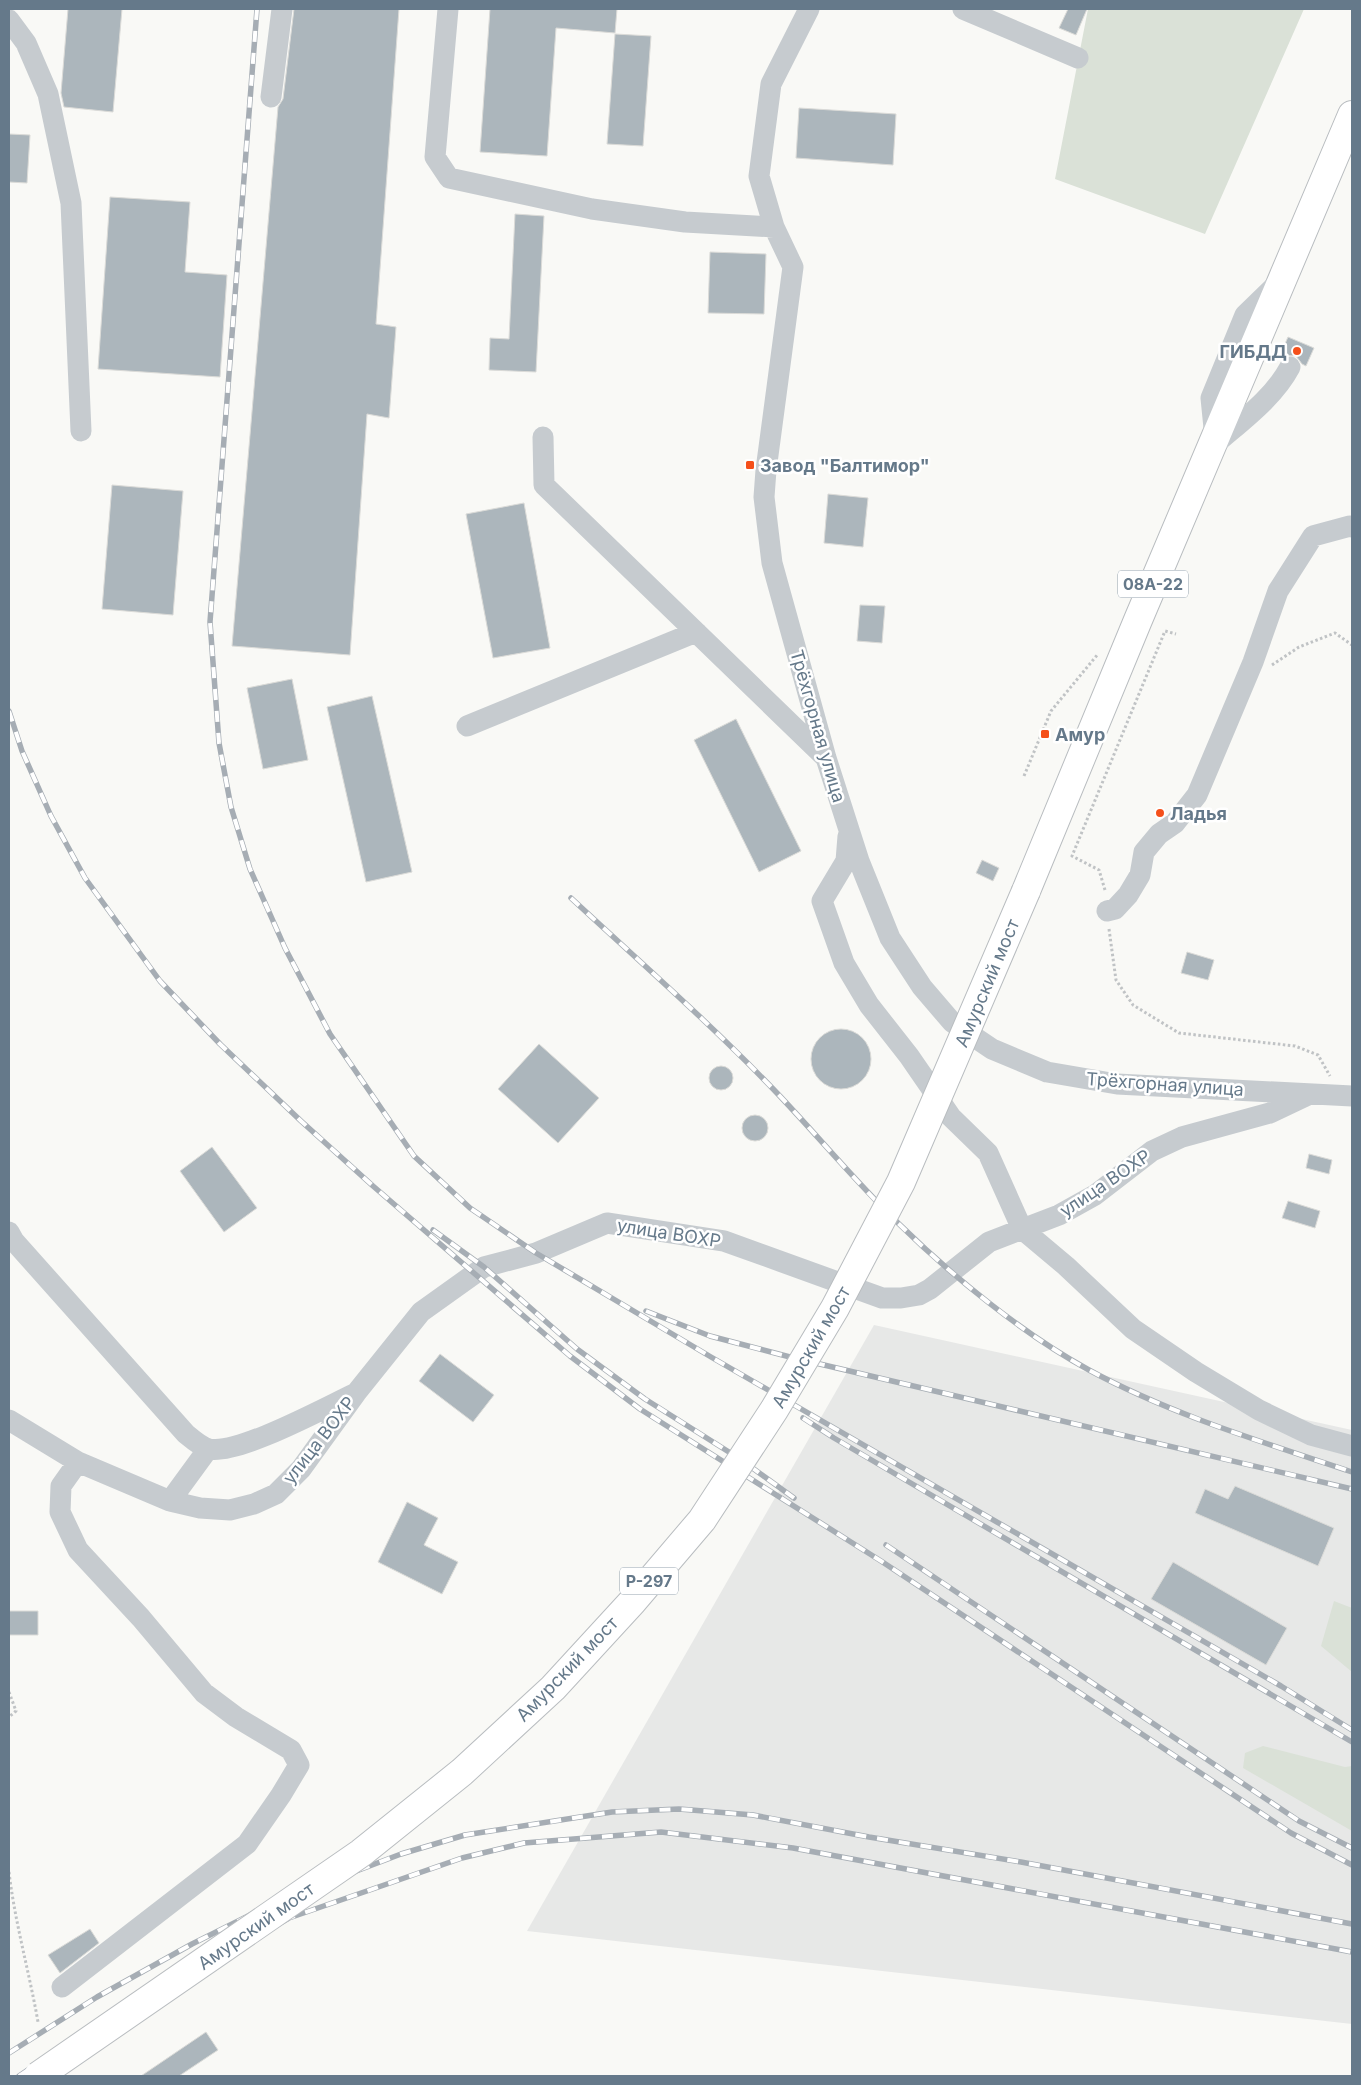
<svg xmlns="http://www.w3.org/2000/svg" width="1361" height="2085" font-family="Inter,sans-serif">
  <style>
    .built { fill: #e7e8e7 }
    .green { fill: #dae1d7 }
    .building { fill: #acb6bc; stroke: #dbdbd8 }
    .lines { fill: none; stroke-linecap: round; stroke-linejoin: round }
    .highway-casing { stroke: #b9bdc0; stroke-width: 30 }
    .path { stroke: #c0c3c5; stroke-width: 3; stroke-dasharray: 2.5 2.5; stroke-linecap: butt }
    .minor { stroke: #c6cbcf; stroke-width: 21 }
    .highway { stroke: #fff; stroke-width: 28 }
    .rail-casing { stroke: #a6adb4; stroke-width: 5.5 }
    .rail { stroke: #fff; stroke-width: 4; stroke-dasharray: 11; stroke-linecap: butt }
    .highway-bridge-casing { stroke: #b9bdc0; stroke-width: 30; stroke-linecap: butt }
    .highway-bridge { stroke: #fff; stroke-width: 28 }
    .poi-dot { fill: #f5501b; stroke: #fff; stroke-width: 2 }
    .labels { text-anchor: middle; dominant-baseline: central; stroke-width: 5; stroke-linejoin: round; paint-order: stroke }
    .shield { fill: #fff; stroke: #93a1ad; stroke-width: 1 }
    .shield-label { font-size: 16px; font-weight: bold; fill: #65798a }
    .poi-label { font-size: 18px; font-weight: bold; fill: #65798a; stroke: #fff; text-anchor: start }
    .street-label { font-size: 18px; fill: #65798a; stroke: #fff }
  </style>
  <rect width="100%" height="100%" fill="#f9f9f6"/>
  <!-- built -->
  <path class="built" d="M874 1325 1352 1430V2024L527 1931Z"/>
  <!-- green -->
  <path class="green" d="M1088 9H1304L1205 234 1055 179Z
    M1334 1601 1352 1608V1672L1321 1646Z
    M1263 1746 1345 1767 1352 1766V1831L1243 1768 1245 1753Z"/>
  <!-- building -->
  <path class="building" d="M68 9H122L113 112 64 107 61 93Z
    M294 9H399L376 324 396 327 389 418 367 414 350 655 232 646 278 107 283 99Z
    M490 9H617L615 33 556 28 547 156 480 152Z
    M1068 9H1087L1076 35 1059 28Z
    M615 34 651 36 643 146 607 144Z
    M799 108 896 114 893 165 796 158Z
    M9 134 30 135 27 183 9 182Z
    M110 197 190 202 185 272 227 275 220 377 98 369Z
    M515 214 544 216 536 372 489 370 490 338 509 339Z
    M710 252 766 254 764 314 708 313Z
    M1288 337 1314 348 1306 366 1302 364 1296 356 1280 355Z
    M112 485 183 491 173 615 102 609Z
    M828 494 868 498 863 547 824 543Z
    M524 503 550 648 493 658 466 514Z
    M860 605 885 606 882 643 857 641Z
    M292 679 308 760 263 769 247 688Z
    M372 696 412 872 366 882 327 707Z
    M736 719 801 851 759 872 694 740Z
    M982 860 999 868 993 881 976 873Z
    M1187 952 1214 960 1208 980 1181 973Z
    M811 1059a30 30 0 1 1 60 0a30 30 0 1 1-60 0Z
    M539 1044 599 1098 558 1143 498 1089Z
    M709 1078a12 12 0 1 1 24 0a12 12 0 1 1-24 0Z
    M742 1128a13 13 0 1 1 26 0a13 13 0 1 1-26 0Z
    M212 1147 257 1208 224 1232 180 1171Z
    M1309 1154 1332 1160 1329 1174 1306 1168Z
    M1288 1201 1320 1211 1315 1228 1282 1218Z
    M440 1354 494 1395 473 1422 419 1381Z
    M1235 1486 1334 1528 1318 1566 1195 1513 1205 1489 1228 1499Z
    M407 1502 438 1518 424 1545 458 1562 442 1594 378 1562Z
    M1173 1562 1287 1628 1266 1665 1151 1599Z
    M9 1611H38V1635H9Z
    M90 1929 99 1943 60 1973 48 1955Z
    M206 2032 218 2050 179 2076H141Z"/>
  <g class="lines">
    <!-- highway casing -->
    <g class="highway-casing">
      <path id="highway" d="M1026 891 1138 620 1352 115"/>
    </g>
    <!-- path -->
    <path class="path" d="M1272 665 1299 647 1335 633 1352 645
      M1024 776 1051 711 1098 654
      M1105 890 1099 870 1072 856 1165 631 1176 634
      M1109 929 1116 980 1133 1005 1179 1033 1295 1046 1318 1055 1330 1076
      M9 1692 16 1711 9 1717
      M9 1872C15 1923 29 1971 38 2022"/>
    <!-- minor -->
    <path class="minor" d="M448 9 435 157 449 178 592 209 685 222 774 227
      M809 9 771 84 759 176 774 227 793 267 766 470 764 497 772 563 826 758 859 861 890 938 922 987 952 1022 992 1049 1047 1072 1117 1084 1352 1096
      M963 9 1078 58
      M9 20 26 43 48 94 71 203 81 431
      M271 97 282 9
      M543 437 544 485 826 758
      M1215 438 1211 398 1245 315 1279 282
      M1213 446C1240 422 1273 399 1290 367
      M467 726 696 632
      M848 836 846 861 822 901 844 963 869 1005 909 1056 951 1117 988 1153 1022 1229 1066 1266 1133 1329 1196 1372 1259 1410 1311 1435 1352 1446
      M1107 911 1115 909 1128 895 1140 875 1144 852 1159 834 1175 823 1197 795 1253 662 1278 591 1313 536 1350 526 1352 527
      M9 1232 14 1241 186 1434C192 1439 201 1447 209 1449 238 1455 324 1408 354 1394
      M9 1420 78 1462 170 1501 200 1508 230 1510 254 1504 276 1494 301 1469 356 1393 421 1312 484 1267 536 1253 607 1223 724 1241 882 1298H901L919 1295 930 1289 989 1242 1059 1215 1095 1195 1152 1151 1182 1137 1270 1113 1310 1094
      M170 1501 208 1449
      M62 1987 247 1844 281 1795 299 1765 291 1750 236 1717 204 1693 141 1618 78 1550 60 1512 61 1486 78 1462"/>
    <!-- highway -->
    <use href="#highway" class="highway"/>
    <!-- rail casing -->
    <g class="rail-casing">
      <path id="rail" d="M257 9 210 622 219 743 231 807 250 869 285 948 330 1034 414 1156 470 1208 536 1253 711 1357 1281 1686 1352 1730
        M9 711 22 751 51 816 85 878 160 981 220 1044 301 1121 373 1186 570 1356 640 1409 881 1561 1291 1833 1352 1865
        M571 898C640 962 711 1024 776 1092 817 1135 855 1181 898 1223 952 1276 1023 1334 1089 1370 1172 1415 1263 1442 1352 1472
        M433 1230 484 1267 577 1349 645 1399 740 1459 794 1498
        M646 1311 710 1336 790 1357 1352 1489
        M803 1418 834 1438 1352 1742
        M886 1545 1299 1821 1352 1848
        M9 2053 97 1997 192 1944 280 1900 401 1854 465 1835 612 1812 679 1809 753 1815 869 1837 1021 1862 1352 1924
        M19 2076 47 2057 289 1918 462 1858 524 1843 661 1832 793 1848 1352 1952"/>
    </g>
    <!-- rail -->
    <use href="#rail" class="rail"/>
    <!-- highway-bridge casing -->
    <g class="highway-bridge-casing">
      <path id="highway-bridge" d="M38 2076 361 1853 462 1772 553 1688 633 1601 702 1520 774 1410 835 1308 901 1182 1026 891"/>
    </g>
    <!-- highway-bridge -->
    <use href="#highway-bridge" class="highway-bridge"/>
  </g>
  <!-- markers -->
  <g class="poi-dot">
    <circle cx="1297" cy="351" r="5"/>
    <rect x="745" y="460" width="10" height="10" rx="2.5"/>
    <rect x="1040" y="729" width="10" height="10" rx="2.5"/>
    <circle cx="1160" cy="813" r="5"/>
  </g>
  <g class="labels">
    <!-- shield labels -->
    <g class="shield">
      <rect x="1118" y="570.5" width="70" height="27" rx="4"/>
      <rect x="620" y="1567.5" width="58" height="27" rx="4"/>
    </g>
    <g class="shield-label">
      <text x="1153" y="584">08А-22</text>
      <text x="649" y="1581">Р-297</text>
    </g>
    <!-- poi labels -->
    <g class="poi-label">
      <text x="1287" y="351" text-anchor="end">ГИБДД</text>
      <text x="760" y="465">Завод "Балтимор"</text>
      <text x="1055" y="734">Амур</text>
      <text x="1170" y="813">Ладья</text>
    </g>
    <!-- street labels -->
    <g class="street-label">
      <text transform="translate(818 726) rotate(74)">Трёхгорная улица</text>
      <text transform="translate(987 983) rotate(-67)">Амурский мост</text>
      <text transform="translate(1165 1084) rotate(4)">Трёхгорная улица</text>
      <text transform="translate(1105 1183) rotate(-34)">улица ВОХР</text>
      <text transform="translate(669 1233) rotate(9)">улица ВОХР</text>
      <text transform="translate(811 1347) rotate(-60)">Амурский мост</text>
      <text transform="translate(319 1440) rotate(-52)">улица ВОХР</text>
      <text transform="translate(567 1669) rotate(-46)">Амурский мост</text>
      <text transform="translate(256 1926) rotate(-35)">Амурский мост</text>
    </g>
  </g>
  <!-- border -->
  <rect width="1361" height="2085" fill="none" stroke="#65798a" stroke-width="20"/>
</svg>
